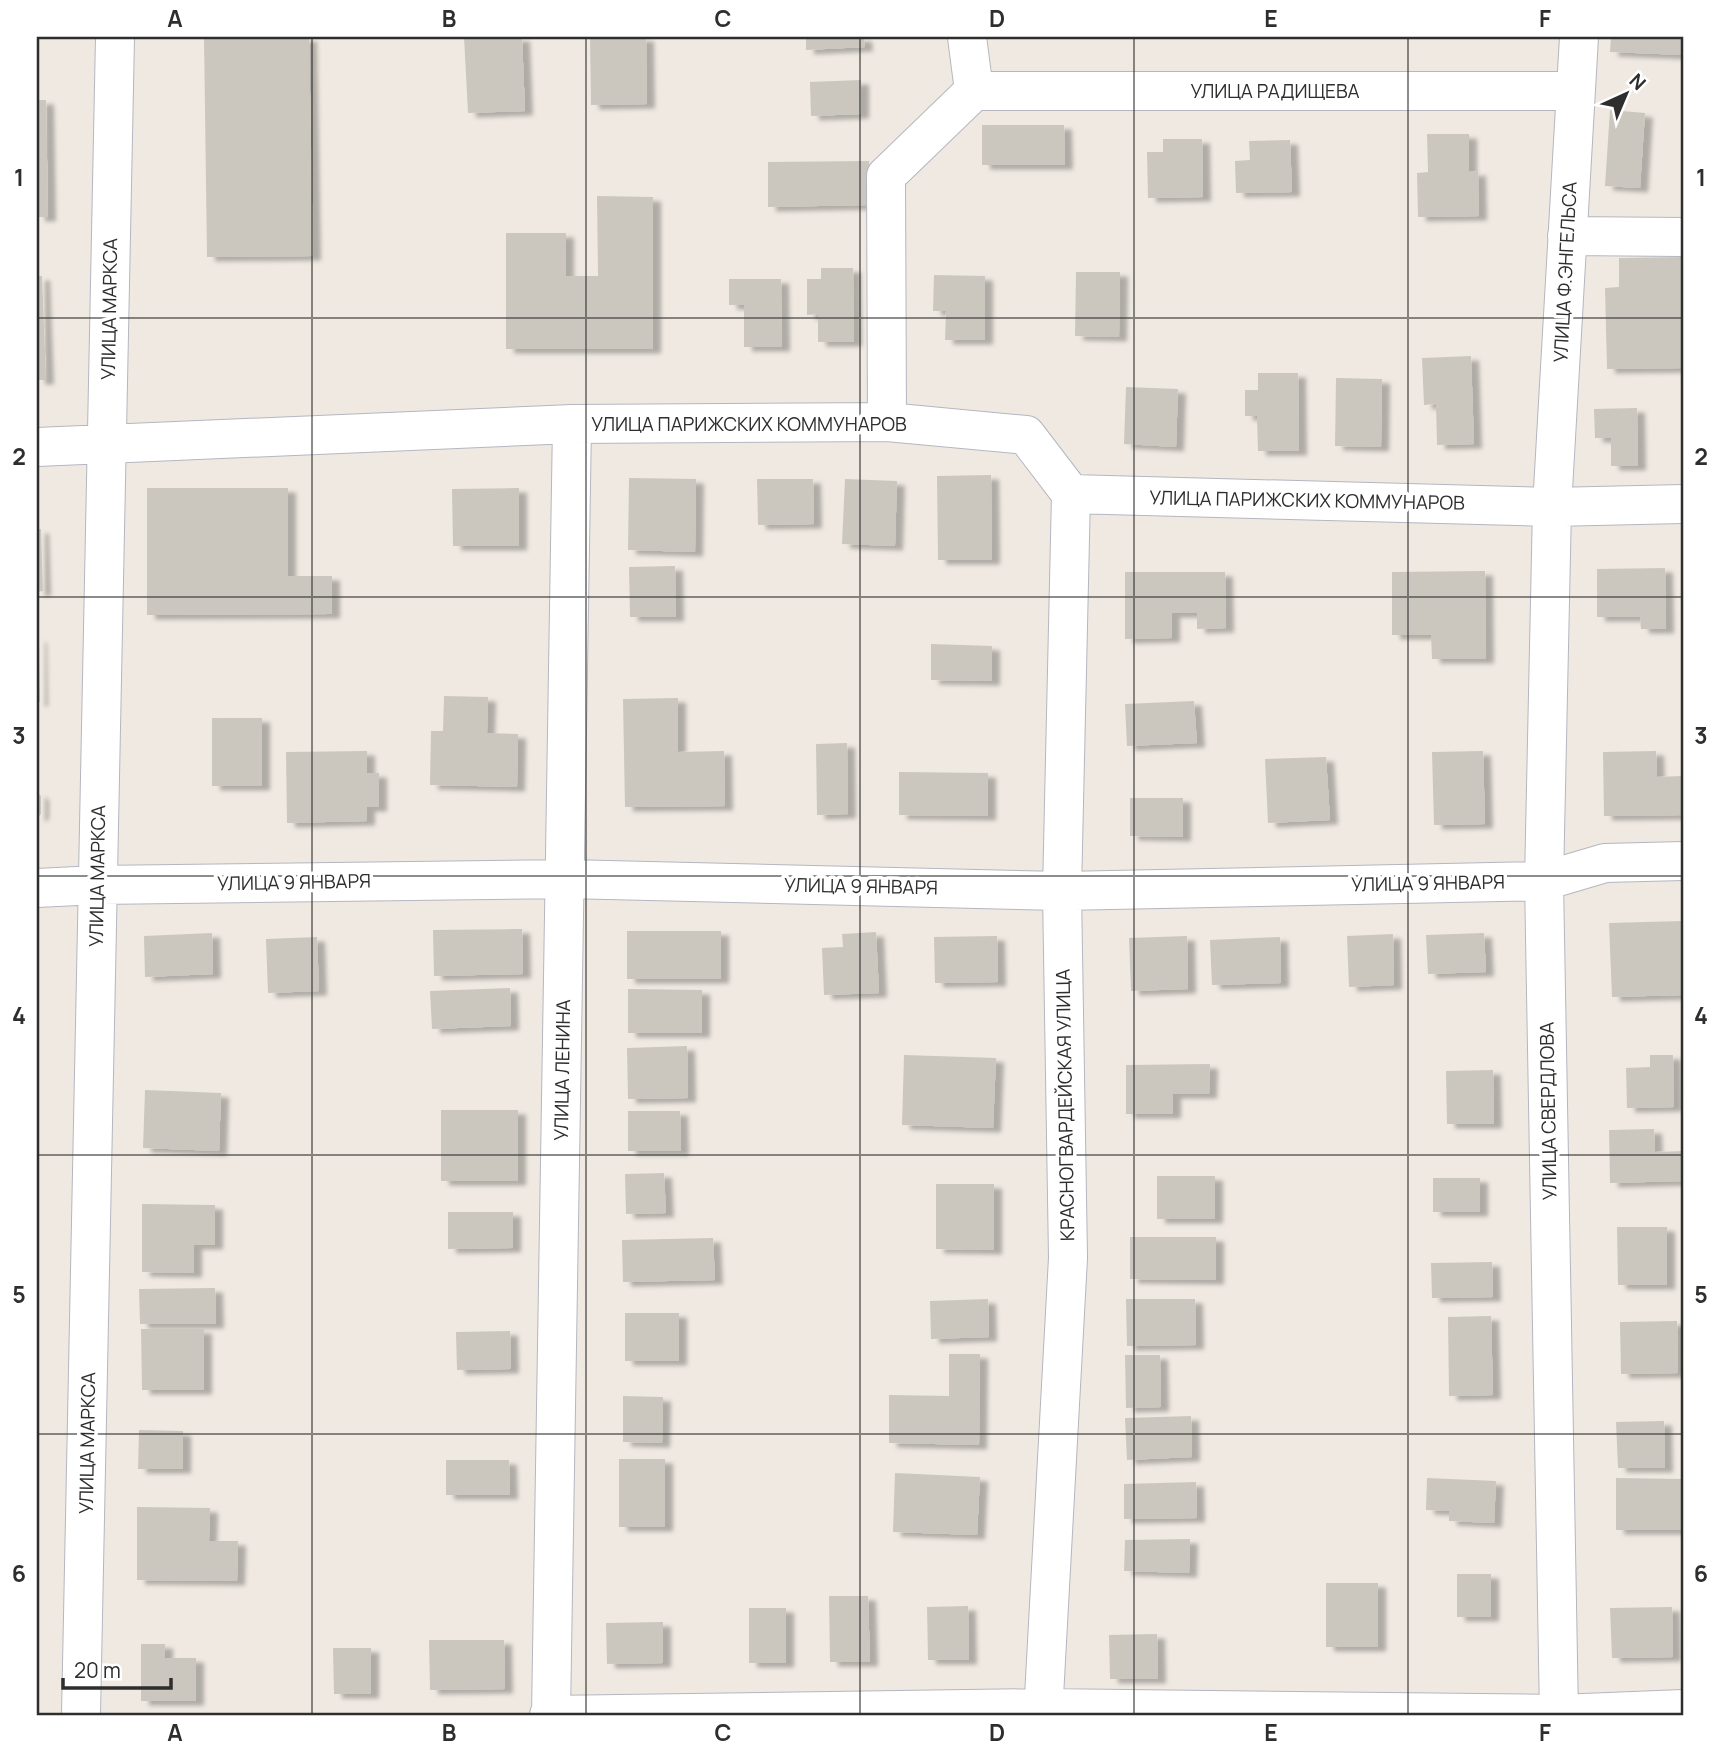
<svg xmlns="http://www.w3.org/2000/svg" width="1720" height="1752" font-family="Manrope,sans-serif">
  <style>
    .building { fill: #cbc7bf; filter: url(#shadow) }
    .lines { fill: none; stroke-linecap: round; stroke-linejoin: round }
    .minor-casing { stroke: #b4b7c1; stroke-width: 40 }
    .minor { stroke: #fff; stroke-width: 38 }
    .grid { fill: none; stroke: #2e2e2e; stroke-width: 2; stroke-opacity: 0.55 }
    .labels { text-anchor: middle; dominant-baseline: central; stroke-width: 7; stroke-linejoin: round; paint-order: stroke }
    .street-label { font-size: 19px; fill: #2e2e2e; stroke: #fff }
    .neatline { fill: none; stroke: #2e2e2e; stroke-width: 2.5 }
    .grid-label { font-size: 23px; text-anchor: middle; font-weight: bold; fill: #2e2e2e }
  </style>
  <defs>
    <filter id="shadow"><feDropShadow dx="8" dy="4.5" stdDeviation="2" flood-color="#0004"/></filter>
  </defs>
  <rect width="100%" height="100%" fill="#efe9e1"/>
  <!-- building -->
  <path class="building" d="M204 37H309L313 256 207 257Z
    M464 37H522L525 111 468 113Z
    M590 37H646L647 104 591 105Z
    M806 37H864L865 47 806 50Z
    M1611 37H1683V55L1610 52Z
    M861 80V114L811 116 810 82Z
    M37 100H46L48 217H37Z
    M1610 110 1645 113 1640 188 1605 186Z
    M982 125H1064L1065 165H982Z
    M1427 134H1469V172L1478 171 1479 216 1418 217 1417 173 1428 172Z
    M1163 139H1202L1203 197 1148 198 1147 152H1163Z
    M1290 140 1292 192 1236 193 1235 161 1250 160 1249 141Z
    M869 161 870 205 768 207V162Z
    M597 196 653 197V349H506V233H566V276H598Z
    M1682 257 1683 368 1607 369 1605 288 1619 287V258Z
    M821 268H853L854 342H818V314L807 315V279H821Z
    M1076 272H1120L1119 337 1075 336Z
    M934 275 985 276V340H945L946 311H933Z
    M37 276H42L46 380H37Z
    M729 279H781L782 347H744V305H729Z
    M1471 356 1474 444 1437 445 1436 404 1424 405 1422 358Z
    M1258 373H1298L1299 451H1258L1257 416H1245V390H1258Z
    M1336 378 1382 379 1381 447 1335 446Z
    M1126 387 1178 389 1176 447 1124 444Z
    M1637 408 1638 466H1611V438H1595L1594 409Z
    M991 475 992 560H938L937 476Z
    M629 478 696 479 695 552 628 550Z
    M757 479H813L814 524 758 525Z
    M845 479 897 481 895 546 842 544Z
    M147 488H288V576H332V614L147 615Z
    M519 488V546H453L452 489Z
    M37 529H41L43 591 37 592Z
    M675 566 676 617H630L629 567Z
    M1665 568 1666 629H1641L1640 617H1597V569Z
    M1485 571 1486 659H1432L1431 635H1392V572Z
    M1125 572H1225L1226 628 1197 629V613H1172V638L1125 639Z
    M37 638H39L40 702H37Z
    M931 644 992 646V681L931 680Z
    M444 696 488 697 487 733 518 734 517 787 430 785 431 731H443Z
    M678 698V752L724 751 725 806 625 807 623 699Z
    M1194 701 1197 743 1127 746 1125 704Z
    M212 718H262V786H212Z
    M847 743 848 814 817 815 816 744Z
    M367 751V773H379V807H367V821L287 823 286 752Z
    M1483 751 1485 824 1434 825 1432 752Z
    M1656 751 1657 777 1682 776 1683 815 1604 816 1603 752Z
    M1326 757 1330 820 1268 823 1265 759Z
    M899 772 988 773V816L899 815Z
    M37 792 41 796V814L37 818Z
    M1130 798H1183V837L1130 836Z
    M1683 921V995L1612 997 1609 923Z
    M522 929 523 974 434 976 433 930Z
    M627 931H721V979H627Z
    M876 932 879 993 824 995 822 948 843 947 842 934Z
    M212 933 213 974 145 977 144 936Z
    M1484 933 1486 972 1428 974 1426 935Z
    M1393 934 1394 985 1349 987 1347 936Z
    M997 936 998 982 935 983 934 937Z
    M1187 936 1188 989 1131 991 1129 938Z
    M317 937 319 991 268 993 266 939Z
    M1280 937 1281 983 1212 985 1210 940Z
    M510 988 511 1026 432 1029 430 991Z
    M628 989 702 990V1033H628Z
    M687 1046 688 1098 628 1099 627 1048Z
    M904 1055 996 1058 993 1128 902 1125Z
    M1650 1055H1673L1674 1107 1627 1108 1626 1068 1650 1067Z
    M1210 1064 1209 1094H1173V1114H1126V1065Z
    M1493 1070 1494 1124H1447L1446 1071Z
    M145 1090 221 1093 219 1151 143 1148Z
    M441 1110H518V1181H441Z
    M628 1111H680L681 1151H628Z
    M1654 1129 1655 1152 1683 1151V1181L1610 1183 1609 1130Z
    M664 1173 666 1213 626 1214 625 1174Z
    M1157 1176H1215V1219H1157Z
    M1433 1178H1480V1212H1433Z
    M936 1184H994V1250L936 1249Z
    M142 1204 215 1205V1245H194V1273L142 1272Z
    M448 1212H513V1248L448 1249Z
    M1617 1227H1667V1285H1618Z
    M1130 1237H1216V1280L1130 1279Z
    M713 1238 715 1280 623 1282 622 1240Z
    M1492 1262 1493 1297 1432 1298 1431 1263Z
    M215 1288 216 1324H140L139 1289Z
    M988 1299 989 1337 931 1339 930 1301Z
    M1126 1299H1195L1196 1345 1127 1346Z
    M625 1313H679V1361H625Z
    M1491 1316 1493 1395 1449 1396 1448 1317Z
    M1677 1321 1678 1373 1621 1374 1620 1322Z
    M141 1329H204V1390H142Z
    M510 1331 511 1369 457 1370 456 1332Z
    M949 1354H980L979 1445 889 1443V1395L949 1396Z
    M1125 1355H1160L1161 1407 1126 1408Z
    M623 1396 663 1397 662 1443 623 1442Z
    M1191 1416 1192 1457 1127 1460 1125 1418Z
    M1664 1421 1665 1468H1618L1616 1422Z
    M139 1430 183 1431V1469H138Z
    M619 1459H665V1527H619Z
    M446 1460H509L510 1495H446Z
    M895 1473 980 1477 977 1535 893 1532Z
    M1427 1478 1496 1481 1494 1523 1449 1521V1511L1426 1510Z
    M1616 1478 1683 1479V1530H1616Z
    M1196 1482 1197 1518 1124 1519V1484Z
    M137 1507 210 1508 209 1541H238L237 1581 137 1580Z
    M1190 1539 1189 1573 1124 1571 1125 1540Z
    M1457 1574H1491V1617H1457Z
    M1326 1583H1378V1647H1326Z
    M829 1596H868L870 1662H830Z
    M968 1606 969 1660H928L927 1607Z
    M1672 1607 1673 1657 1612 1658 1610 1608Z
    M749 1608H786V1663H749Z
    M663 1622V1663L607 1664 606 1623Z
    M1157 1634 1158 1679H1110L1109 1635Z
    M429 1640H504L505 1689 430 1690Z
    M141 1644H165V1658H196V1701H141Z
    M333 1648H371V1694H334Z"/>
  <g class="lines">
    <!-- minor casing -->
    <g class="minor-casing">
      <path id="minor" d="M974 91H1575
        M1567 236 1683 237
        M887 422 886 176 974 91 967 37
        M37 447 572 424 887 422 1026 435 1071 494 1552 507 1683 504
        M37 888 97 885 566 879 1062 891 1544 881 1605 863 1683 861
        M81 1715 115 37
        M549 1715 1043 1708 1559 1714 1683 1709
        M551 1715 572 424
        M1043 1715 1068 1258 1062 891 1071 494
        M1559 1715 1544 881 1552 507 1579 37"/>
    </g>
    <!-- minor -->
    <use href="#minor" class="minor"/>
  </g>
  <!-- grid -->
  <path class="grid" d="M312 37V1715M586 37V1715M860 37V1715M1134 37V1715M1408 37V1715M37 318H1683M37 597H1683M37 876H1683M37 1155H1683M37 1434H1683"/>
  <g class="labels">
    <!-- street labels -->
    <g class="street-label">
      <text x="1275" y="91">УЛИЦА РАДИЩЕВА</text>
      <text transform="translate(1565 272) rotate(-87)">УЛИЦА Ф.ЭНГЕЛЬСА</text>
      <text transform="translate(109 309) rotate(-89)">УЛИЦА МАРКСА</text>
      <text x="749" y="424">УЛИЦА ПАРИЖСКИХ КОММУНАРОВ</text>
      <text transform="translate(1307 500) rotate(1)">УЛИЦА ПАРИЖСКИХ КОММУНАРОВ</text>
      <text transform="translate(97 876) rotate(-89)">УЛИЦА МАРКСА</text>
      <text transform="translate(294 882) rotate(-1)">УЛИЦА 9 ЯНВАРЯ</text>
      <text transform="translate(1428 883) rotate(-1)">УЛИЦА 9 ЯНВАРЯ</text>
      <text transform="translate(861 886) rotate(1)">УЛИЦА 9 ЯНВАРЯ</text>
      <text transform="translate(562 1070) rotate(-89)">УЛИЦА ЛЕНИНА</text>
      <text transform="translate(1065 1105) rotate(-91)">КРАСНОГВАРДЕЙСКАЯ УЛИЦА</text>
      <text transform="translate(1548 1111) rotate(-91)">УЛИЦА СВЕРДЛОВА</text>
      <text transform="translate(87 1443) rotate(-89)">УЛИЦА МАРКСА</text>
    </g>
  </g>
  <!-- border -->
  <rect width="1720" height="1752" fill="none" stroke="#ffffff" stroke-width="77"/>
  <!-- north arrow -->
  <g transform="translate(1626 94) rotate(44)" stroke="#ffffff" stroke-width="5" paint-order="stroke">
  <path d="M0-5L12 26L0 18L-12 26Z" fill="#2e2e2e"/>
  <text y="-10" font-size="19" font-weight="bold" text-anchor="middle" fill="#2e2e2e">N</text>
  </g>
  <!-- scale -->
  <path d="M63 1678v10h108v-10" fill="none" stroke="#2e2e2e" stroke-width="3.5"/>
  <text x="74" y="1678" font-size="21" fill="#2e2e2e" stroke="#ffffff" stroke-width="5" paint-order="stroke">20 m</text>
  <rect x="38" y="38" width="1644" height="1676" class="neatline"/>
  <g class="grid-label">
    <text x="175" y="27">A</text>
    <text x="449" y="27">B</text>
    <text x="723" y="27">C</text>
    <text x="997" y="27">D</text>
    <text x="1271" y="27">E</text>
    <text x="1545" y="27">F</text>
    <text x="19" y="186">1</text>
    <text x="1701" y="186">1</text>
    <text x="19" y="465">2</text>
    <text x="1701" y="465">2</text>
    <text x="19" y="744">3</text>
    <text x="1701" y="744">3</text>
    <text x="19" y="1024">4</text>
    <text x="1701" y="1024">4</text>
    <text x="19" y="1303">5</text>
    <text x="1701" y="1303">5</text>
    <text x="19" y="1582">6</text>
    <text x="1701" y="1582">6</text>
    <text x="175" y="1741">A</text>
    <text x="449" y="1741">B</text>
    <text x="723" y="1741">C</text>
    <text x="997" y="1741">D</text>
    <text x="1271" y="1741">E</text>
    <text x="1545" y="1741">F</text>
  </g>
</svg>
